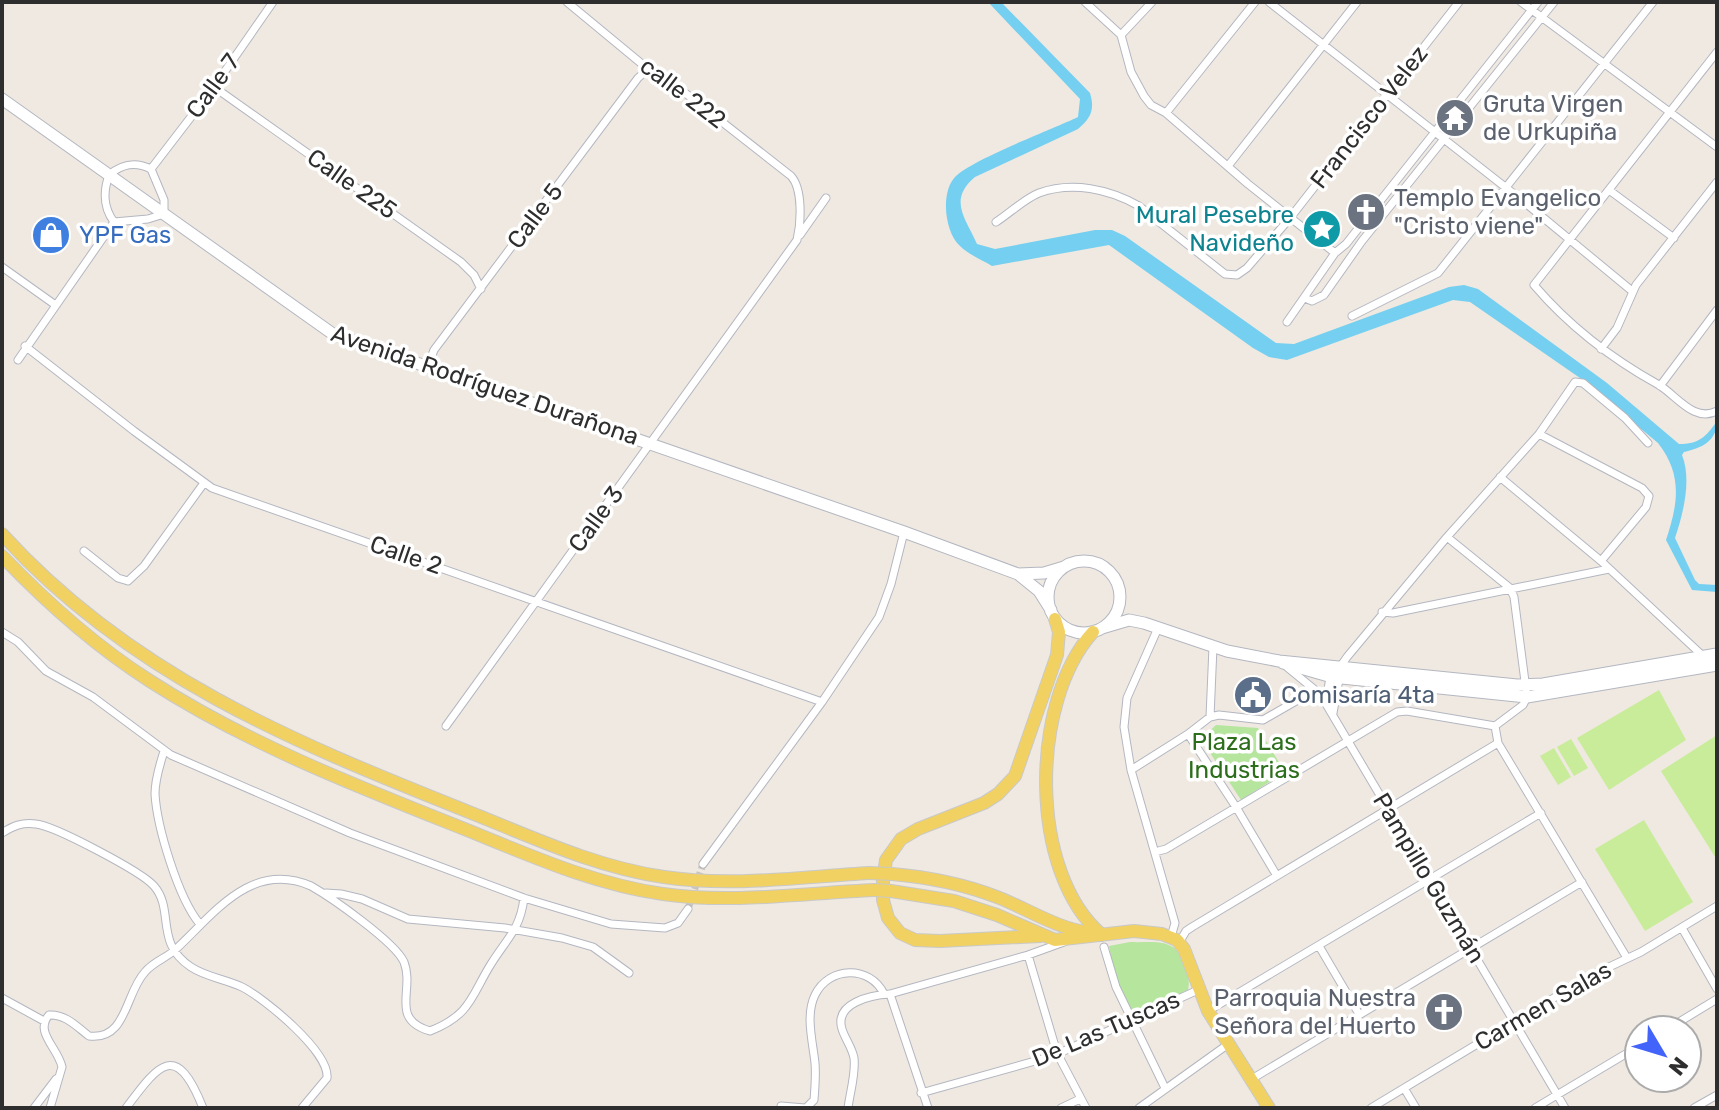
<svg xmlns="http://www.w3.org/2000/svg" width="1719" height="1110" font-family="Rubik,sans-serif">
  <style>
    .green { fill: #b6e59e }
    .pitch { fill: #c9ec9a }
    .water { fill: #75cff0 }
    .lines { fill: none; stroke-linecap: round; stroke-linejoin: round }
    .minor-tunnel { stroke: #c8c4bd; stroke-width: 7; stroke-dasharray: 7 3.5; stroke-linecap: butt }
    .minor-casing { stroke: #b4b7c1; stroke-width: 9 }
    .secondary-casing { stroke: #b4b7c1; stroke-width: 13 }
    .primary-casing { stroke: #c9c9c9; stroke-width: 14 }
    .minor { stroke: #fff; stroke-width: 7 }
    .secondary { stroke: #fff; stroke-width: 11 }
    .primary { stroke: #f2d163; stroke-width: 12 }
    .primary-bridge-casing { stroke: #c9c9c9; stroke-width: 14; stroke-linecap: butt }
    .primary-bridge { stroke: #f2d163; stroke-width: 12 }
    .labels { text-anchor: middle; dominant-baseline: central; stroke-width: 7; stroke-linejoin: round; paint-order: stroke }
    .street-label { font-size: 24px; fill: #2e2e2e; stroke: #fff }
    .worship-label { font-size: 24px; fill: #5b616d; stroke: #fff; text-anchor: start }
    .culture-label { font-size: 24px; fill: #0d838f; stroke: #fff; text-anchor: end }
    .shop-label { font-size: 24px; fill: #366cbe; stroke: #fff; text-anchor: start }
    .service-label { font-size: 24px; fill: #4e5e75; stroke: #fff; text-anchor: start }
    .park-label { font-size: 24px; fill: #2c6e1b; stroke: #fff }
  </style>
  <rect width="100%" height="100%" fill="#efe9e1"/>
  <!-- green -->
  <path class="green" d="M1216 725 1258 728 1285 772 1241 800 1201 739Z
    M1130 942C1155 943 1175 937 1185 964 1188 974 1190 980 1188 990L1137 1013 1130 1011 1115 977 1109 946Z"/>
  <!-- pitch -->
  <path class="pitch" d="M1659 690 1686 740 1609 790 1577 738Z
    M1717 735V860L1661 771Z
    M1571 739 1588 768 1574 776 1557 747Z
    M1554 748 1571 777 1558 785 1540 756Z
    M1644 820 1693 902 1645 931 1595 849Z"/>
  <!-- water -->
  <path class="water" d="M988 2H1001L1090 93C1095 110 1091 118 1078 129L975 177C948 200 965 217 977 244L995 249 1095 230H1112L1125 236 1276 343 1294 344 1449 287 1464 285 1478 289 1607 383 1679 444C1699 444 1706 437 1717 421 1717 441 1702 448 1684 452L1682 455C1692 480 1683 514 1675 538L1695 580 1699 584 1717 585V592L1692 590 1666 540C1678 504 1683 475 1658 443L1580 378 1470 302 1453 300 1287 360 1269 357 1253 348 1109 245 992 266C982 260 968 254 960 246 945 233 940 193 955 177 973 159 1051 130 1078 117L1080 99Z"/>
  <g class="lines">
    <!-- minor-tunnel -->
    <path class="minor-tunnel" d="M688 909 703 864"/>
    <!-- minor casing -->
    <g class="minor-casing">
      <path id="minor" d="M1085 2 1121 35 1131 72 1144 96 1151 105 1166 113 1248 184 1335 253
        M1269 2 1523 201 1632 291
        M1521 2 1717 147
        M1121 35 1152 2
        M1717 52 1534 285C1569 326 1612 359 1659 385 1676 395 1694 423 1717 411
        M214 87 461 262 474 275 481 289
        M1166 113 1255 2
        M1228 166 1357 2
        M151 169 214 87 273 2
        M1609 190 1674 238
        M996 222C1010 213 1024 199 1039 193 1072 181 1109 189 1139 206L1225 274 1237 275 1247 268 1290 218 1459 2
        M800 235 826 198
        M2 267 54 304
        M1305 298 1312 301 1324 295 1362 241 1554 2
        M1352 316 1438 273 1653 2
        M1287 322 1335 253 1346 244 1538 2
        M25 346 134 431 212 488 822 702
        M1601 349 1617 328 1636 285 1717 182
        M18 360 114 222 148 219 164 214V200L151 169C135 161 122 164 109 175 103 192 103 207 114 222
        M427 368 434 350 638 78 648 69
        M1660 386 1717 310
        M1539 434 1642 488 1649 496 1646 507 1601 561
        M1500 477 1601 561 1704 657
        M84 551 118 578 128 581 144 566 204 483
        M1382 612 1393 613 1609 569
        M1158 628 1127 698 1124 727 1131 770 1175 923 1171 937
        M2 632 18 642 46 671 93 697 171 755 350 833 524 898 611 924 665 928 678 923 688 909
        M1287 667 1315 690 1326 704 1565 1108
        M1326 704 1329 683 1347 657 1447 537 1539 434 1575 382 1583 383 1625 418 1648 443
        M1333 713 1340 674
        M1210 717 1213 647
        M446 726 797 240C801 223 803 189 791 176L666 78 648 69 567 2
        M1188 734 1236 807 1277 876
        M1498 743 1627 958
        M164 751C160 765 155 778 155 794 157 827 178 897 199 923
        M1131 770 1188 734 1210 717 1219 715 1263 720 1315 690
        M2 833C13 826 22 822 36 824 55 826 142 872 154 886 175 910 154 943 191 967 206 977 225 979 242 987 264 998 330 1052 327 1078L302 1108
        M1155 852 1166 849 1397 712 1407 711 1495 726
        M703 864 822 702 879 617 891 584 904 532
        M326 893 341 894 362 899 408 919 505 928 562 938 593 947 629 973
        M1682 928 1717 989
        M1179 943 1186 931 1192 927 1498 743 1495 726 1523 705 1527 697 1514 597 1510 588 1447 537
        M1319 946 1359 1014
        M1104 947 1116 987 1165 1088
        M1028 955 1057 1053 1086 1108
        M890 994 928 1108
        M2 998 44 1021
        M1208 1011 1541 813
        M1666 1030 1717 999
        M1250 1080 1582 882
        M1404 1088 1416 1108
        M921 1093 1053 1056 1198 990
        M781 1106 805 1108
        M34 1108 56 1079
        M50 1108 62 1067C58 1048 34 1032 49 1015 66 1014 77 1027 89 1036 127 1041 125 993 145 972 153 962 166 958 175 950 214 914 251 860 311 886 332 898 395 942 404 962 415 990 389 1019 430 1031 471 1015 471 996 491 964 507 938 520 930 524 898
        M126 1108C159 1064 176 1040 203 1108
        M806 1108 814 1100C815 1088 816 1075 815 1063 813 1043 805 1015 815 995 829 966 870 965 884 994
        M848 1108C850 1092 856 1073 854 1058 852 1047 845 1039 842 1029 834 1003 871 995 890 994L1028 955 1064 942
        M1061 1108 1080 1099
        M1139 1108 1227 1045
        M1371 1108 1592 975 1641 952 1717 906
        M1535 1108 1639 1046
        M1694 1108 1717 1095"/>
    </g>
    <!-- secondary casing -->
    <g class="secondary-casing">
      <path id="secondary" d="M2 99 333 334 904 532 1018 574 1039 591 1051 610
        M1048 597a36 36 0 1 1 72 0a36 36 0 1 1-72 0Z
        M1018 574 1044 573 1064 567
        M1102 628 1129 620 1144 623 1227 651 1279 661 1517 685 1543 684 1717 654
        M1283 663 1332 677 1527 697 1717 665"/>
    </g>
    <!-- primary casing -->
    <g class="primary-casing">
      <path id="primary" d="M2 534C129 674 293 742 464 810 530 836 594 867 664 877 731 887 801 877 869 873
        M2 556C47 603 95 646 150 681 246 743 356 786 462 828 527 854 592 884 663 894 732 904 805 893 874 890
        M1093 632C1030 701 1028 873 1102 935
        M892 874C927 877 963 884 997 897 1028 909 1057 929 1091 933
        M891 891 954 901 997 915 1055 940 1134 931 1162 934 1177 940 1184 949 1208 1011 1269 1108
        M1040 936 940 941 915 940 900 933 888 918 883 900V881L886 860 901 839 918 829 984 803 998 794 1015 776 1057 655 1059 632 1055 619"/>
    </g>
    <!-- minor -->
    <use href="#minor" class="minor"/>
    <!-- secondary -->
    <use href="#secondary" class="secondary"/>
    <!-- primary -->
    <use href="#primary" class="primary"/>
    <!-- primary-bridge casing -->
    <g class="primary-bridge-casing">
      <path id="primary-bridge" d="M869 873 892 874
        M874 890 891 891"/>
    </g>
    <!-- primary-bridge -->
    <use href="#primary-bridge" class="primary-bridge"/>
  </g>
  <!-- icons -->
  <defs>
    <g id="temple-disc" transform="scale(2)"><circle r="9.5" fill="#6b7280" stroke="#fff"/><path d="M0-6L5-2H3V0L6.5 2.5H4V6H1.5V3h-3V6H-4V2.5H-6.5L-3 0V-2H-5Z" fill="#fff"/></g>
    <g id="church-disc" transform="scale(2)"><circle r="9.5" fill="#6b7280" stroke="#fff"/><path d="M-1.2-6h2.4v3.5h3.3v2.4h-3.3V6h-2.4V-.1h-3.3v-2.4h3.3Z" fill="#fff"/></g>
    <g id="sight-disc" transform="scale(2)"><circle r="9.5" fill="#0f9aa8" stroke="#fff"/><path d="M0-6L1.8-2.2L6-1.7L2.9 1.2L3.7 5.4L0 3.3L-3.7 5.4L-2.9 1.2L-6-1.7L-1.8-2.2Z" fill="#fff"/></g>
    <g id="shop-disc" transform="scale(2)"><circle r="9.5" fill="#3f7fe0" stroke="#fff"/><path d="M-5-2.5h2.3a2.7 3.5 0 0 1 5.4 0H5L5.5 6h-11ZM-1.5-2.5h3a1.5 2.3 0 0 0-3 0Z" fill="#fff"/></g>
    <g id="civic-disc" transform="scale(2)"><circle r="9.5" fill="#5c6f8a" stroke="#fff"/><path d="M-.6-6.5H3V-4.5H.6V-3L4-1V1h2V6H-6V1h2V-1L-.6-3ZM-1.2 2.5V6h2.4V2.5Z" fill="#fff"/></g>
  </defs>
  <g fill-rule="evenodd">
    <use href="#temple-disc" x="1455" y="118"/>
    <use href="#church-disc" x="1366" y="212"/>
    <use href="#sight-disc" x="1322" y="229"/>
    <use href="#shop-disc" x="51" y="235"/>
    <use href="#civic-disc" x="1253" y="695"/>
    <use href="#church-disc" x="1444" y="1012"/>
  </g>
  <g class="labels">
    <!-- street labels -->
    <g class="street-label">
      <text transform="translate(213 86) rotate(-54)">Calle 7</text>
      <text transform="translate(683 93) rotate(37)">calle 222</text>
      <text transform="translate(1369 117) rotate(-52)">Francisco Velez</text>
      <text transform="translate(352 184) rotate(35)">Calle 225</text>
      <text transform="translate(535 216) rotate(-53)">Calle 5</text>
      <text transform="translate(485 385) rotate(19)">Avenida Rodríguez Durañona</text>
      <text transform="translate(596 519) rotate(-54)">Calle 3</text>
      <text transform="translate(406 555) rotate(19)">Calle 2</text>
      <text transform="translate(1429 878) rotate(59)">Pampillo Guzmán</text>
      <text transform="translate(1543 1006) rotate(-30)">Carmen Salas</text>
      <text transform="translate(1106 1029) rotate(-23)">De Las Tuscas</text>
    </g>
    <!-- worship labels -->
    <g class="worship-label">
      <text x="1483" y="104">Gruta Virgen<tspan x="1483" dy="28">de Urkupiña</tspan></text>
      <text x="1394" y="198">Templo Evangelico<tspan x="1394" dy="28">"Cristo viene"</tspan></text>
      <text x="1416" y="998" text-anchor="end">Parroquia Nuestra<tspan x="1416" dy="28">Señora del Huerto</tspan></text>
    </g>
    <!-- culture labels -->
    <g class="culture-label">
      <text x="1294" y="215">Mural Pesebre<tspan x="1294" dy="28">Navideño</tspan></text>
    </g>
    <!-- shop labels -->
    <g class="shop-label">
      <text x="79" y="235">YPF Gas</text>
    </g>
    <!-- service labels -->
    <g class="service-label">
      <text x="1281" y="695">Comisaría 4ta</text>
    </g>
    <!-- park labels -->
    <g class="park-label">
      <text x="1244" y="742">Plaza Las<tspan x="1244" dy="28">Industrias</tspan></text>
    </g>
  </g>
  <!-- border -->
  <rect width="1719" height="1110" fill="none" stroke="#2e2e2e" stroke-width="8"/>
  <!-- north arrow -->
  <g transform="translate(1663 1054) rotate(128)"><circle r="38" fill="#ffffff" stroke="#ababab" stroke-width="2"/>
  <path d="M0-6L14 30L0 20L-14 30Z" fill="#4264fb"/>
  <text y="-12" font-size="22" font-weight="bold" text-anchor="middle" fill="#2e2e2e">N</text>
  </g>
</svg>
